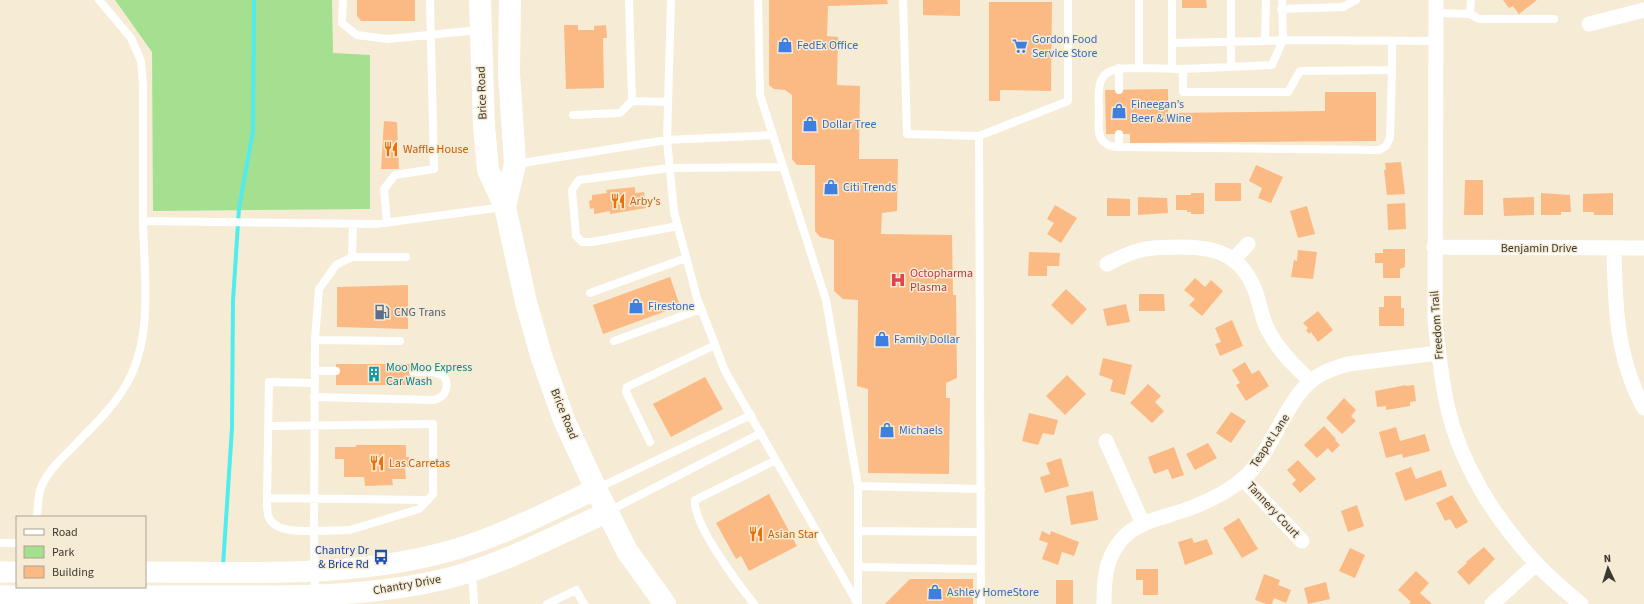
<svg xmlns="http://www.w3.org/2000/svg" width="1644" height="604" font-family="'Source Sans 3',sans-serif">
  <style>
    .green { fill: #a5e090 }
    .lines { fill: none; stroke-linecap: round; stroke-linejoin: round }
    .stream { stroke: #51eced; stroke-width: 4 }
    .building { fill: #fbba84 }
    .lane { stroke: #fff; stroke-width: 8 }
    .street { stroke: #fff; stroke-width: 15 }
    .secondary { stroke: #fff; stroke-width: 21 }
    .primary { stroke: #fff; stroke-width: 22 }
    .labels { text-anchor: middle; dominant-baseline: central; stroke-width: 3; stroke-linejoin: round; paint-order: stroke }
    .shop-label { font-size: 12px; fill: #366cbe; stroke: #f6ebd5; text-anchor: start }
    .street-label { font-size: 12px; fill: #3d3930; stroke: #f6ebd5 }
    .food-label { font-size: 12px; fill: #c56008; stroke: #f6ebd5; text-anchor: start }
    .health-label { font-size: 12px; fill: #be3a42; stroke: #f6ebd5; text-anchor: start }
    .service-label { font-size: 12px; fill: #4e5e75; stroke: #f6ebd5; text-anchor: start }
    .culture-label { font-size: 12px; fill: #0d838f; stroke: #f6ebd5; text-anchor: start }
    .transit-label { font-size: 12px; fill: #164399; stroke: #f6ebd5; text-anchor: end }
  </style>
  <rect width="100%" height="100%" fill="#f6ebd5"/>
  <!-- green -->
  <path class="green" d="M115 0H332L333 53 370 55V209L153 211 152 52Z"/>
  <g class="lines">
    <!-- stream -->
    <path class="stream" d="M223 566 232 428 233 301 239 208 253 131 254 0"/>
  </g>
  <!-- building -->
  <path class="building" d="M357 0H415V21H361L357 16Z
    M769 0H887L888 4 828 6 827 36 838 37 837 85 860 86 859 159H898L897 211 882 213 881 234 952 235 953 295H956L957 378 946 383V398H950L949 474 868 473V389L857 386 858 300 843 299 834 291V240L820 237 815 231V165H797L792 159V95L785 90 774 89 769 85Z
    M923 0H960V16L923 15Z
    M1182 0H1206L1207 8H1182Z
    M1503 0H1537L1519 14 1513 6 1509 8Z
    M989 2H1052L1051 91 1000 90V101H989Z
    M564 25H578V30H594V26L606 25 607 38H603L604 88 566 89Z
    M1168 89V113L1325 111V92H1376V141L1130 143V134H1106L1105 90Z
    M384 121 397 122 399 169H381Z
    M1401 162 1405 194 1387 195 1384 170H1386L1385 163Z
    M1256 165 1283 177 1271 203 1258 198 1262 188 1249 181Z
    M1465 180H1483V215H1464Z
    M1215 183H1241V201H1215Z
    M635 187V193L644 192 646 208 610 214V211L594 214V208L590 209 589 201 592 200V195L607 193 606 190Z
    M1191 193H1204V214H1191V212H1187V210H1176V195H1191Z
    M1541 193 1570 195 1571 212H1561V215H1541Z
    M1613 193V215H1594V212H1583V194Z
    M1138 197 1167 198 1168 213 1138 215Z
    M1534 197V215L1504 216 1503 198Z
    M1107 198 1130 199V216H1107Z
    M1405 203 1406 229 1388 230 1387 204Z
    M1055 205 1077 218 1061 243 1047 234 1054 223 1047 219Z
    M1307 206 1315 234 1298 238 1290 211Z
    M1383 249H1405V267L1400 269V278H1383V263H1375V253H1383Z
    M1298 250 1317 252 1313 279 1291 277 1294 260 1297 261Z
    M1029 252 1060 253 1059 266H1047V276H1028Z
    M670 277 680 306 603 334 593 305Z
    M1195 278 1205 287 1211 280 1223 291 1202 316 1189 305 1195 299 1184 290Z
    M408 285V329L337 327V287Z
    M1066 289 1087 309 1072 325 1051 305Z
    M1139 294H1164L1165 311H1139Z
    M1384 296H1401V308H1404V326H1379V307H1384Z
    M1126 304 1130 322 1107 326 1103 309Z
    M1318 311 1333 330 1318 342 1311 332 1309 334 1306 330 1308 328 1303 323Z
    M1232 320 1243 346 1220 356 1215 344 1221 342 1215 328Z
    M1103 358 1132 365 1125 395 1110 391 1113 380 1099 375Z
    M1245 362 1252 374 1259 370 1269 386 1246 401 1236 385 1240 383 1232 370Z
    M336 364H412V385H336Z
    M1067 375 1086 394 1065 415 1046 396Z
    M705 377 723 409 671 437 653 404Z
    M1148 384 1161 396 1155 402 1164 411 1152 423 1130 403Z
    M1406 385V386L1414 385 1416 401 1410 402V406L1386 410V406L1377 407 1375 391Z
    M1344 398 1356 410 1351 416 1356 421 1342 434 1326 418Z
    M1231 412 1246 421 1231 443 1216 433Z
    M1029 413 1058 420 1054 435 1043 433 1038 445 1022 441Z
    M1324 426 1336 439 1335 440 1340 445 1332 453 1328 448 1317 458 1304 445Z
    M1396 427 1400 441 1425 434 1430 451 1403 458 1402 454 1386 458 1379 432Z
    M1208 443 1217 458 1195 470 1186 454Z
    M356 445H406V457H409V467H405L406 479H392L393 485 365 486 364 477H344V459H335V447H356Z
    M1174 447 1184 475 1172 479 1168 469 1154 474 1148 457Z
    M1061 458 1069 486 1045 493 1040 477 1050 474 1046 463Z
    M1298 460 1316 479 1300 493 1292 484 1296 480 1287 470Z
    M1411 467 1416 479 1441 470 1447 486 1405 501 1395 473Z
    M1093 491 1098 520 1071 525 1066 496Z
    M769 494 797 546 749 571 741 556 736 559 716 523Z
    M1452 495 1468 522 1456 529 1450 519 1445 521 1436 503Z
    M1357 505 1364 526 1348 532 1341 511Z
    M1239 518 1258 549 1242 558 1223 528Z
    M1042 531 1050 535 1051 531 1079 542 1074 556 1062 552 1058 565 1042 559 1048 543 1039 540Z
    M1192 538 1194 543 1207 539 1213 554 1185 565 1178 542Z
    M1484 547 1495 559 1469 585 1457 572 1467 563 1466 562Z
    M1350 548 1365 555 1355 578 1339 571Z
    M1136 569H1158V595H1143V580H1136Z
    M1416 571 1429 583 1420 593 1432 604H1409L1411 602 1398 590Z
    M1264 574 1280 580 1278 585 1291 590 1286 603 1274 598 1272 604H1266L1255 600Z
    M910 579H973V604H885Z
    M1056 580H1073V604H1056Z
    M1326 582 1330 599 1308 604 1304 588Z"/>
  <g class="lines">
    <!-- lane -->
    <path class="lane" d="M99 0 131 38 141 61 143 86V221L376 224 504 207
      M343 0 342 23 357 35 388 39 479 30
      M629 0 632 101
      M671 0 667 140 674 212 697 298 725 371 858 604
      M758 0 760 95 826 300 858 486V602
      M903 0 907 134 979 136
      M1139 0V68L1183 69 1272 65 1283 40 1435 41
      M1172 0V69
      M1281 9 1343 7 1356 0
      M1436 13 1470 14 1479 19H1554
      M1470 14 1471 0
      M1265 41 1283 40 1282 0
      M1172 43 1265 41 1266 0
      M1231 66V0
      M1119 68V90
      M1139 68C1101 68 1097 74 1099 112 1099 120 1097 133 1102 140 1106 145 1113 147 1119 147L1379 150 1386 146 1390 138 1392 70
      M1183 69V92H1288L1300 71 1392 70V41
      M573 115 620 113 632 101 668 102
      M1119 147V134
      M516 164 667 140 773 135
      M387 223 384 189 395 175 434 169 430 0
      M678 226 592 242H582L576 236 572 190 579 180 669 168 783 167
      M352 257 353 224
      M590 293 686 258
      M315 340 400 341
      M614 341 701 309
      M315 371H336
      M315 383 269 382 267 498C267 503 267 510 268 515 274 533 299 531 314 531L315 340 319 289 336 265 352 257H406
      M314 397 433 400C445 398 450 387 444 376L433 372H413
      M270 426 433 424V494L419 509 350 530 314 531 315 595
      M650 442 626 392 627 387 715 345
      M858 486 981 489
      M596 489 751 415
      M267 498 428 500
      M609 511 761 433
      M37 517C38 508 38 498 40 490 46 473 59 461 71 449 90 429 112 409 126 385 154 337 144 275 143 221
      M858 531 981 532
      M0 543H17
      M858 567 981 569
      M472 571 474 604
      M547 604 576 590 584 604
      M754 604C739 585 692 523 695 500L776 460
      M981 604 979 136 1068 101V0"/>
    <!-- street -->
    <path class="street" d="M1436 0 1435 321C1438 349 1441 377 1447 405 1460 464 1495 519 1536 563 1549 578 1566 591 1581 604
      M1589 24 1644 10
      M1434 247 1644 248
      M1614 249C1615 304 1616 358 1644 408
      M1234 259 1248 244
      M1107 264C1138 248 1147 247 1182 247 1218 247 1243 256 1256 293 1260 305 1262 319 1268 330 1278 350 1295 366 1310 381
      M1106 441 1143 524
      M1243 479 1302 541
      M1104 604C1104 580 1105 558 1122 539 1137 522 1161 518 1182 511 1203 504 1226 493 1243 479 1252 472 1258 462 1264 453 1278 431 1291 398 1310 382 1321 372 1335 368 1348 364L1438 353
      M1492 604 1536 564"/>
    <!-- secondary -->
    <path class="secondary" d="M0 572H17
      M145 572C251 572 358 579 460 548 507 533 552 510 596 489
      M0 596C69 596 138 596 207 596 288 596 369 598 449 578 503 564 557 535 608 512"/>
    <!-- primary -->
    <path class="primary" d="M480 0 484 126 488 170 505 207 526 302 541 355 564 420 596 489 627 551 665 604
      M505 207 515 164 509 73 510 0"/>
  </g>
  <!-- icons -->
  <defs>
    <g id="shop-bare" transform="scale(1.2)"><path d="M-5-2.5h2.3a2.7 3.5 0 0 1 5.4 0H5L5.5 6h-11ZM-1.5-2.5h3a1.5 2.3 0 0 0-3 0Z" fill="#3f7fe0" stroke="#f6ebd5" stroke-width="2.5" paint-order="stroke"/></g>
    <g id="supermarket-bare" transform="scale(1.2)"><path d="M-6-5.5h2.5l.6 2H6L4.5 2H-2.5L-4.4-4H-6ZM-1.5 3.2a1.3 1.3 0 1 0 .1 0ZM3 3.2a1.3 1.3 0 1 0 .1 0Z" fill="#3f7fe0" stroke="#f6ebd5" stroke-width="2.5" paint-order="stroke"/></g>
    <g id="restaurant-bare" transform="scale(1.2)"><path d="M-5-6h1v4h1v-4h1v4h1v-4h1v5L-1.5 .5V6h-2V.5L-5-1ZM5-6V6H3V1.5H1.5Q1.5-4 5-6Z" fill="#e8710a" stroke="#f6ebd5" stroke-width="2.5" paint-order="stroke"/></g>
    <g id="hospital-bare" transform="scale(1.2)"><path d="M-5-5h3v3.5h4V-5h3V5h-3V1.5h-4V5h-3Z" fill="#e0444e" stroke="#f6ebd5" stroke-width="2.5" paint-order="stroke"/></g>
    <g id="fuel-bare" transform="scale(1.2)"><path d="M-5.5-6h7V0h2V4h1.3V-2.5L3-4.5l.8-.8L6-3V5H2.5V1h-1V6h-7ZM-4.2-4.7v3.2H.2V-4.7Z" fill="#5c6f8a" stroke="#f6ebd5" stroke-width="2.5" paint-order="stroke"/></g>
    <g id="building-bare" transform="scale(1.2)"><path d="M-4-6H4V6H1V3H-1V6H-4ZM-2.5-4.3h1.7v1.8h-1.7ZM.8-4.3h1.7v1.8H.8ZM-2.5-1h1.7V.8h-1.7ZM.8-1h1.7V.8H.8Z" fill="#0f9aa8" stroke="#f6ebd5" stroke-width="2.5" paint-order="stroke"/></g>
    <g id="bus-bare" transform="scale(1.2)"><path d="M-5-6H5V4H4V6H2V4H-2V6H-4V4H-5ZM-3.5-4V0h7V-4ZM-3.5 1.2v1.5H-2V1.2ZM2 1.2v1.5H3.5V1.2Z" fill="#1a4fb4" stroke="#f6ebd5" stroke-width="2.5" paint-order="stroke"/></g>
  </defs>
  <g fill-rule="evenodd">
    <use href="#shop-bare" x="785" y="45"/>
    <use href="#supermarket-bare" x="1020" y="46"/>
    <use href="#shop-bare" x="1119" y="111"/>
    <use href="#shop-bare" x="810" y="124"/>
    <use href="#restaurant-bare" x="391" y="149"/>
    <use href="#shop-bare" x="831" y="187"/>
    <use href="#restaurant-bare" x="618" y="201"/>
    <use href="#hospital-bare" x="898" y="280"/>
    <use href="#shop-bare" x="636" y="306"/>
    <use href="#fuel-bare" x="382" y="312"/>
    <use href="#shop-bare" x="882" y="339"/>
    <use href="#building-bare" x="374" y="374"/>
    <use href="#shop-bare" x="887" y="430"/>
    <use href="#restaurant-bare" x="377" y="463"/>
    <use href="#restaurant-bare" x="756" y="534"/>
    <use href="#bus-bare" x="381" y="557"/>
    <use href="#shop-bare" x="935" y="592"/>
  </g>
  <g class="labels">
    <!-- shop labels -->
    <g class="shop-label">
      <text x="1032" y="39">Gordon Food<tspan x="1032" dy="14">Service Store</tspan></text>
      <text x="797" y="45">FedEx Office</text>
      <text x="1131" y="104">Fineegan’s<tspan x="1131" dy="14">Beer &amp; Wine</tspan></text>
      <text x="822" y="124">Dollar Tree</text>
      <text x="843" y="187">Citi Trends</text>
      <text x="648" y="306">Firestone</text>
      <text x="894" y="339">Family Dollar</text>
      <text x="899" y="430">Michaels</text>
      <text x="947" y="592">Ashley HomeStore</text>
    </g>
    <!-- street labels -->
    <g class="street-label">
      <text transform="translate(482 93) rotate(-92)">Brice Road</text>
      <text x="1539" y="248">Benjamin Drive</text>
      <text transform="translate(1437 325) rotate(-94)">Freedom Trail</text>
      <text transform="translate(564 414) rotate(68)">Brice Road</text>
      <text transform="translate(1270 441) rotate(-57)">Teapot Lane</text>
      <text transform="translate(1273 510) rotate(47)">Tannery Court</text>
      <text transform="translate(407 585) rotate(-10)">Chantry Drive</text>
    </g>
    <!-- food labels -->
    <g class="food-label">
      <text x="403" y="149">Waffle House</text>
      <text x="630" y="201">Arby's</text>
      <text x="389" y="463">Las Carretas</text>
      <text x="768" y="534">Asian Star</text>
    </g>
    <!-- health labels -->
    <g class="health-label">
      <text x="910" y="273">Octopharma<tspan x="910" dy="14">Plasma</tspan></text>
    </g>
    <!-- service labels -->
    <g class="service-label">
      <text x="394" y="312">CNG Trans</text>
    </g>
    <!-- culture labels -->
    <g class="culture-label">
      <text x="386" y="367">Moo Moo Express<tspan x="386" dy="14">Car Wash</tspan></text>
    </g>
    <!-- transit labels -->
    <g class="transit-label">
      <text x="369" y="550">Chantry Dr<tspan x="369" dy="14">&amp; Brice Rd</tspan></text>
    </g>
  </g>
  <!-- legend -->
  <rect x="16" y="516" width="130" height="72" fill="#f6ebd5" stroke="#aca493"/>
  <rect x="24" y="529" width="20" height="6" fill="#ffffff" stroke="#aca493"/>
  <text x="52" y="536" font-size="12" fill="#3d3930">Road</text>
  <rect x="24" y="546" width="20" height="12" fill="#a5e090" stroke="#aca493"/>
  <text x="52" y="556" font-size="12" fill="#3d3930">Park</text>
  <rect x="24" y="566" width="20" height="12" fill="#fbba84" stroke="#aca493"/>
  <text x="52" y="576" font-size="12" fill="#3d3930">Building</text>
  <!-- north arrow -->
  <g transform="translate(1608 568) rotate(356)" stroke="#f6ebd5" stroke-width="3" paint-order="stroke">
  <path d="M0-3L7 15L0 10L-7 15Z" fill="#3d3930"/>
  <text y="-6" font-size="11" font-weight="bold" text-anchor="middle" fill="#3d3930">N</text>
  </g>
</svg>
